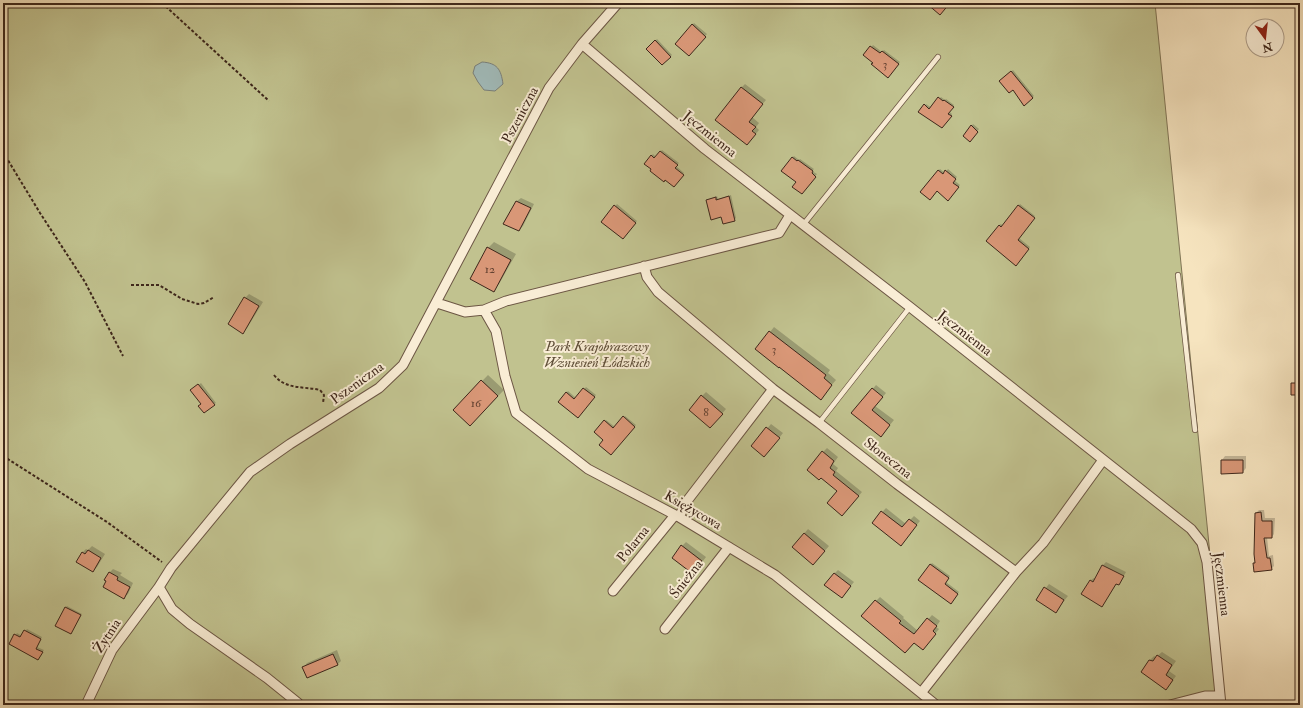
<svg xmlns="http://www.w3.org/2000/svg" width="1303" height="708" font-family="'IM FELL Double Pica',serif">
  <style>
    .green { fill: #c1c28f; stroke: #807455 }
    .water { fill: #a1bcbc; stroke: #79807c }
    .shadow { fill: #0003 }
    .building { fill: #d99777; stroke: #3e271b }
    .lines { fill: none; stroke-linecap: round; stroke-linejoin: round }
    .service-casing { stroke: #6c5644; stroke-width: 6 }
    .minor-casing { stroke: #6c5644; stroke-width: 11 }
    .path { stroke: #3e271b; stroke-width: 2; stroke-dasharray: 3 2; stroke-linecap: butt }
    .service { stroke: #f9edd5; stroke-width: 4.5 }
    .minor { stroke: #f9edd5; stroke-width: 9 }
    .labels { text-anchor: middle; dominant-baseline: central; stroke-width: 4; stroke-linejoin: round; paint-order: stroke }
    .number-label { font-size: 12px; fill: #654332 }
    .street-label { font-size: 14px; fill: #3e271b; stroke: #f9edd5 }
    .park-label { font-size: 14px; font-style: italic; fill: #5f4e38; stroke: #f9edd5 }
  </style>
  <rect width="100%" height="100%" fill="#f6e4bf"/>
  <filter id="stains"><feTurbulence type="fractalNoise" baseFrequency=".005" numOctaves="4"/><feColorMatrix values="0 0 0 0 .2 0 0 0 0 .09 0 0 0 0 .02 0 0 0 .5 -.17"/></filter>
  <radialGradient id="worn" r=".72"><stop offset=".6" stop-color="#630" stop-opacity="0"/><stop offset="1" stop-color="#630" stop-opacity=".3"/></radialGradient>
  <!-- green -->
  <path class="green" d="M3 3H1155L1225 705H3Z"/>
  <!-- water -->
  <path class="water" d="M482 62C497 63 501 69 503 84L495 91 484 90 478 82 473 73 475 66Z"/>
  <!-- shadow -->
  <path class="shadow" d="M633 3H639L636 6Z
    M696 3H707L703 8Z
    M694 23 707 34 689 55 676 44Z
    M657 39 672 55 662 64 647 49Z
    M873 45 882 52 884 50 900 62 889 75 865 55Z
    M1013 70 1034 96 1024 104 1013 89 1000 81Z
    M745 84 766 100 752 117 759 123 756 127 759 130 751 140 741 88Z
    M941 97 945 100 946 99 954 105 949 111 952 114 944 125 920 111 926 104 932 108Z
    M973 124 979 129 971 139 964 136Z
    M662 150 679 163 676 166 684 173 675 184 651 156 653 154 656 157Z
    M794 156 799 160 800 159 814 169 812 171 817 174 803 191 797 182 792 158Z
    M940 169 945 173 948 169 957 177 954 180 960 185 950 198 938 171Z
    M731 195 736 218 734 220 722 216 707 200 717 196 718 199Z
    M521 198 534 204 523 226 519 230 505 224 517 201Z
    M617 204 637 221 624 237 602 222Z
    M1020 204 1035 216 1019 238 1030 247 1018 263 999 225 1001 224 1003 226Z
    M494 242 516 254 499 284 493 290 488 248Z
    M249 294 263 302 247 328 243 332 245 298Z
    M774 327 830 370 828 373 836 380 825 393 770 332Z
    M488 375 504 390 470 425 454 410Z
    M201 383 216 403 214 404H202L193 389Z
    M876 385 886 393 875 406 894 420 884 432 852 413Z
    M586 387 596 395 578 417 559 401 568 391 576 398Z
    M706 392 726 409 714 423 702 396Z
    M625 416 636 425 611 454 605 440 595 432 606 420 615 427Z
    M771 424 783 433 768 452 752 446Z
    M827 448 838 457 833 464 838 468 836 471 862 492 846 511 823 452Z
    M1225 456H1246V468L1243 472 1222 460Z
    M886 508 906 524 914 516 920 521 904 540 873 522Z
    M1259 510H1264L1265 518H1275L1274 534 1272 537H1267L1269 556 1273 555 1274 566 1271 569 1254 564 1256 561V513Z
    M808 529 829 546 817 560 793 547Z
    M686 542 706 557 697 569 682 546Z
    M92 546 105 554 97 567 93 571 82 553 86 549 88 550Z
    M1106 562 1126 572 1121 581 1118 584 1117 583 1104 603 1083 594 1091 580 1094 578 1096 579 1103 565Z
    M932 563 950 576 946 582 959 592 952 601 919 580Z
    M113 569 122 573 120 575 133 583 128 594 124 597 110 572Z
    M838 570 854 582 845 593 834 574Z
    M1049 584 1068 596 1055 612 1037 599Z
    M880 597 904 617 903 618 918 631 932 615 940 621 936 627 939 629 927 644 914 642 876 601Z
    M67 606 82 614 71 633 66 607Z
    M27 629 42 637 37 647 44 650 38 659 10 644 17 633 22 636Z
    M337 650 341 661 337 665 304 667 307 663Z
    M1162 652 1176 661 1169 671 1176 676 1170 684 1150 660 1154 656 1156 657Z"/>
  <!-- building -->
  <path class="building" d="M926 3H950L940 15Z
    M692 24 706 37 689 56 675 44Z
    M655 40 671 57 662 65 646 49Z
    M870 46 880 53 882 51 899 64 888 78 871 64 873 63 863 55Z
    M1011 71 1033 98 1024 106 1013 90 1009 93 999 81Z
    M741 87 763 104 749 122 756 127 752 131 756 134 747 145 715 120Z
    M938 97 943 101 944 100 954 107 948 114 952 116 942 128 918 112 924 104 929 109Z
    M971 125 978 132 970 142 963 136Z
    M660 151 678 165 675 168 684 175 674 187 665 180 664 182 650 171 651 169 644 164 651 155 654 158Z
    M792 157 797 161 798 160 813 171 812 173 816 177 802 194 792 187 796 182 781 171Z
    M938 170 943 174 945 170 956 179 953 183 959 187 948 201 937 191 930 200 920 192Z
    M729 196 735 221 723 224 721 217 711 220 706 200 716 197V200Z
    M516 201 531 208 519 231 503 224Z
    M614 205 636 223 623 239 601 222Z
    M1018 205 1035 218 1018 240 1029 249 1016 266 986 241 999 225 1001 227Z
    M487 247 511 260 494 292 470 279Z
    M244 297 259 306 243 334 228 324Z
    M769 331 826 375 824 378 832 385 821 400 779 367V368L755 349Z
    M481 380 498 396 470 426 453 410Z
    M1291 383H1300V395H1291Z
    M198 384 215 405 204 413 198 406 201 404 190 390Z
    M583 388 595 397 578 418 558 402 566 392 574 399Z
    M872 388 883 397 872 410 890 425 881 437 851 413Z
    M701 395 723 414 710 428 689 410Z
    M623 416 635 427 611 455 599 445 603 440 594 432 604 420 613 428Z
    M766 427 780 438 764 457 751 446Z
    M822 451 834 461 830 468 835 472 833 475 859 496 842 516 827 503 837 491 821 478 819 480 807 470Z
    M1221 460H1243V473L1221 474Z
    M881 511 902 527 909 519 917 525 901 546 872 523Z
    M1261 512 1262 521H1272V538H1264L1267 558H1270L1272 570 1254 572 1253 563H1255L1254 554 1255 513Z
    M804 533 825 551 813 565 792 547Z
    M681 545 702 561 693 574 672 558Z
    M88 550 101 558 93 572 76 562 82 552 85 554Z
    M930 564 949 578 945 584 958 594 951 604 918 580Z
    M1102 565 1124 576 1119 585 1116 584 1102 607 1081 594 1090 580 1093 582Z
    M109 572 118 577 117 580 130 587 124 599 103 587 106 581 104 580Z
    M834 573 851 586 842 598 824 585Z
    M1044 587 1064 600 1056 613 1036 600Z
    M875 600 901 621 899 623 914 634 927 618 937 626 933 631 936 634 923 650 914 643 905 653 861 616Z
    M65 607 81 615 71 634 55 626Z
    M24 630 41 639 36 649 43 652 38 660 9 644 14 634 20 637Z
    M333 654 338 665 307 678 302 667Z
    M1157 655 1172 665 1166 675 1173 680 1166 690 1141 672 1149 660 1153 661Z"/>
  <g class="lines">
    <!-- service casing -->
    <g class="service-casing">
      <path id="service" d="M803 225 938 57
        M1178 275 1195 430
        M819 423 910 307"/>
    </g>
    <!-- minor casing -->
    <g class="minor-casing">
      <path id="minor" d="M582 44 705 149 910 307 1191 529 1202 543 1207 562 1221 705
        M644 266 647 277 658 292 773 389 819 423 897 484 1016 572
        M437 303 465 312 484 310 496 331 505 376 516 413 588 469 679 517 775 575 936 705
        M484 310 506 301 779 233 790 215
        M679 517 687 501 773 389
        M613 591 675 515
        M665 629 729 547
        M921 693 1016 572 1043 543 1103 460
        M86 705 112 650 159 587
        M299 705 298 703 267 678 190 624 172 609 159 587 171 568 250 472 290 444 379 388 403 365 549 88 582 44 618 3
        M1170 705 1205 696H1220"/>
    </g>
    <!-- path -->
    <path class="path" d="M162 3 269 101
      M3 152 40 213 85 282 123 356
      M131 285H159L182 299 198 304 204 303 214 297
      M274 375C286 390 303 386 320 390L324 395 323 403
      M3 456 107 522 162 562"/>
    <!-- service -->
    <use href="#service" class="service"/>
    <!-- minor -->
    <use href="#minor" class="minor"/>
  </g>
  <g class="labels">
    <!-- number labels -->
    <g class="number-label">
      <text x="885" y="64">3</text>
      <text x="490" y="269">12</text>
      <text x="774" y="349">3</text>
      <text x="476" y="403">16</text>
      <text x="706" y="412">8</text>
    </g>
    <!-- street labels -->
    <g class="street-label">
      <text transform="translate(520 115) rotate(-62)">Pszeniczna</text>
      <text transform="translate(710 134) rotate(39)">Jęczmienna</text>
      <text transform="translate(965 333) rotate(38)">Jęczmienna</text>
      <text transform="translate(357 383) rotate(-36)">Pszeniczna</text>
      <text transform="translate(888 458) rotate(38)">Słoneczna</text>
      <text transform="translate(693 510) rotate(30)">Księżycowa</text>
      <text transform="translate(633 544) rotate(-51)">Polarna</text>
      <text transform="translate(686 579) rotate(-52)">Śnieżna</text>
      <text transform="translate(1222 584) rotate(83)">Jęczmienna</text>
      <text transform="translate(107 636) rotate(-57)">Żytnia</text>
    </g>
    <!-- park labels -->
    <g class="park-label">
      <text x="597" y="346">Park Krajobrazowy<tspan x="597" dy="16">Wzniesień Łódzkich</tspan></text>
    </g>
  </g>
  <!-- margin -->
  <rect width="1303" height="708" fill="none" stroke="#f6e4bf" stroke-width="16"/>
  <rect x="4" y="4" width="1295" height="700" fill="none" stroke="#3e271b" stroke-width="2"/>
  <rect x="8" y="8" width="1287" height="692" fill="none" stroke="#3e271b"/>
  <!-- north arrow -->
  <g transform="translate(1265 38) rotate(165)"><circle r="19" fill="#f9edd5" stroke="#ae9e8b"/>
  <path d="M0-3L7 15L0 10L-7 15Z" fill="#8f2418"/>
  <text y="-6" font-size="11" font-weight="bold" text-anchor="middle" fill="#3e271b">N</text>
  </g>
  <rect width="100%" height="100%" filter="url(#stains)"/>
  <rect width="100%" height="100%" fill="url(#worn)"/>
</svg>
